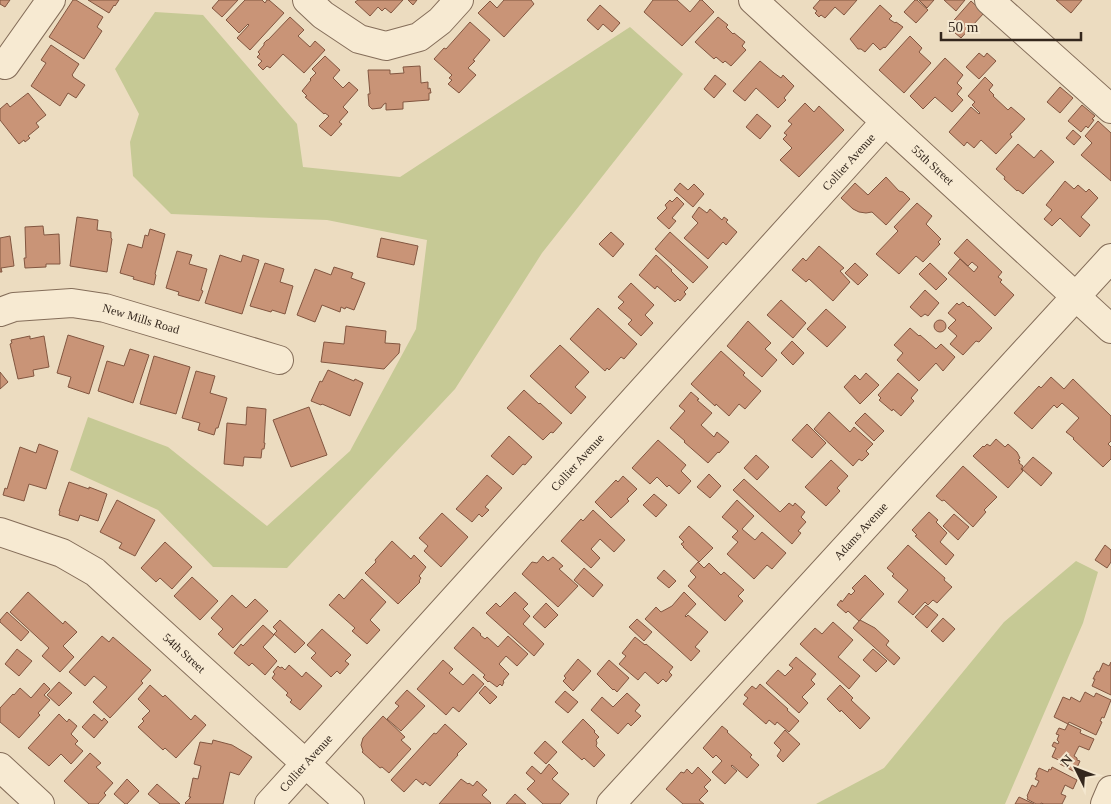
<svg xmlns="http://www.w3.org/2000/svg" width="1111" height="804" font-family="Georgia,serif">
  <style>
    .green { fill: #c6c995 }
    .building { fill: #c99477; stroke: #825640 }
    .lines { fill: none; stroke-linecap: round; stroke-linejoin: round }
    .minor-casing { stroke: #846d59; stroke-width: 30 }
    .minor { stroke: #f7ead2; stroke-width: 28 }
    .labels { text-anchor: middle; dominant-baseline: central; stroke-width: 5; stroke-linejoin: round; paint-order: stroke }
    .street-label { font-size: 12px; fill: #34271d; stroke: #f4e7cf }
  </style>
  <rect width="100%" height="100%" fill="#ecdcc0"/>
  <!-- green -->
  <path class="green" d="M155 12 203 15 297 124 303 167 400 177 630 27 683 74 542 253 455 389 287 568 213 567 158 510 70 470 88 417 168 447 267 526 350 451 416 329 427 240 327 220 171 214 133 176 130 142 139 114 115 69Z
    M1076 561 1098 572 1083 623 1005 804H816L884 768 1004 622Z"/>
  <!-- building -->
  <path class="building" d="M0 0H10L5 7 0 4Z
    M73 0H76L103 17 97 27 102 31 84 59 49 37Z
    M88 0H119L115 6 114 5 109 13Z
    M219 0H238L222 17 212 8Z
    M245 0H262L265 3 267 0H269L284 13 250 50 237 38 249 25 248 24 239 33 226 20Z
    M358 0H403L391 13 385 8 382 11 378 7 370 16 355 2Z
    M408 0H417L413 5Z
    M504 0H531L534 4 504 37 478 13 490 1 497 8Z
    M653 0H677L690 12 700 0H702L714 12 682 46 644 12Z
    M820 0H857L844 15 835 7 825 18 821 15 819 17 815 13 817 11 813 8Z
    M915 0H917L928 10 916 23 904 12Z
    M919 0H934L927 8Z
    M944 0H965L956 11Z
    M1056 0H1082L1071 13Z
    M971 1 984 13 961 38 948 27Z
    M600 5 620 23 612 32 603 24 598 30 587 20Z
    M880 5 892 16 889 19 895 23 896 22 903 27 885 48 884 47 880 50 873 43 865 52 861 49H858L850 39Z
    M290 17 304 30 298 36 310 47 315 41 325 50 304 73 283 54 270 68 267 66 263 70 258 65 262 61 257 57 260 54 258 52 264 45V43L267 40H268Z
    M718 17 728 25 726 27 733 34 734 33 745 42 742 46 746 50 731 66 725 61 723 63 716 57 714 59 695 42Z
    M470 22 490 40 473 60 475 61 468 68 476 75 459 93 448 84 452 80 449 78 452 75 434 59 444 48 446 49Z
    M910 36 922 48 919 52 931 63 904 93 879 70Z
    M51 45 79 64 72 75 73 76V77L85 85 76 98 68 93 60 106 31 86 46 63 41 60Z
    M979 53 984 57 987 53 996 61 979 79 966 67Z
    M325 56 340 70 333 78 343 88 349 82 358 90 343 107 348 112 339 122 342 124 331 136 319 126 329 116 325 113 324 114 305 97 307 96 302 91 311 80 310 79 316 73 312 69Z
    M945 58 963 75 957 83 962 88 957 94 963 100 952 112 935 97 923 109 910 96Z
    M760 61 774 73 781 78 783 75 794 86 784 98 786 100 778 108 756 88 745 101 733 91Z
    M420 66 421 83 428 82V89L430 88 431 93H429V100L403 102V109L386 110V103L384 104 381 108 372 109 369 106 368 94H370L368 70H390V74L404 73 403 67Z
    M715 75 726 84 714 98 704 89Z
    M985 77 993 85 989 90 994 95 993 96 1008 110 1011 107 1025 119 1012 133H1011L1010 134 1012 137 996 154 981 140 974 148 967 142 964 146 949 132 971 107 979 114 980 113 972 105 975 102 968 96Z
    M1060 87 1073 98 1060 113 1047 102Z
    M28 93 46 115 36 123 39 127 28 136 30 138 25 142 24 140 19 144 0 120V109L7 103 10 107Z
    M805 103 814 112 819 106 844 130 799 177 780 160 792 148 783 139 787 135 784 133 792 124 788 121Z
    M1082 105 1095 116 1092 119 1094 120 1088 128 1086 126 1081 132 1068 121Z
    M757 114 771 126 760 139 746 127Z
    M1098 121 1111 133V181L1081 155 1092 143 1085 136Z
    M1073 130 1081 137 1074 145 1066 138Z
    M1018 144 1034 158 1041 150 1054 162 1023 194 1018 190 1017 191 1004 179 1005 177 996 169Z
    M886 177 899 191 903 192 910 199 886 225 872 212 866 213 859 212 853 209 841 198 855 183 868 195Z
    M1065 181 1074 189 1078 185 1086 192 1089 189 1098 198 1081 217 1090 225 1080 237 1060 218 1052 226 1044 219 1052 210 1046 205Z
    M680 183 688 190 694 184 704 194 693 207 674 190Z
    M677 197 684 204 672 218 676 221 669 229 657 218 667 208 665 205 670 200 672 202Z
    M917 203 932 216 926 224 941 239 938 242 940 244 923 262 916 256 899 274 876 254 898 231 894 227Z
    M699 207 707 213 710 209 722 220 724 217 728 220 726 222 737 232 726 245 723 242 708 259 684 238 698 223 692 217Z
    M77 217 98 220 97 230 111 232V238L112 239 107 272 70 266Z
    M43 226 44 235 59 234 60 264H46V267L25 268 24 258H26L25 227Z
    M150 229 165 234 155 274 156 275 154 285 133 279 134 277 120 273 128 244 142 248 145 235 148 236Z
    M611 232 624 244 613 257 599 244Z
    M670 232 708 267 693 283 655 249Z
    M10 236 14 266 1 268 2 272H0V238Z
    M381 238 418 246 414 265 377 257Z
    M967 239 1002 272 998 277 1002 280 1000 282 1014 295 995 316 948 273 960 259 974 272 978 267 972 262 968 266 954 253Z
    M819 246 844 268 840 271 850 282 833 301 809 279 806 282 792 270 803 258 806 261Z
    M177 251 192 255 189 264 207 269 201 290 203 291 199 301 178 295 179 292 166 288Z
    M220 255 241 262 243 255 259 260 242 314 205 303Z
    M656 255 672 270 671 271 688 288 684 292 686 294 680 301 678 299 675 302 657 286 655 289 639 275Z
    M265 263 284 269 280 282 293 286 285 314 272 310 271 312 250 306Z
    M855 263 868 275 858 285 845 273Z
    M930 263 947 279 936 290 919 274Z
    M334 267 353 273 351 278 365 283 354 310 346 307 345 309 341 307 340 312 322 305 315 322 297 315 315 269 331 275Z
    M631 283 654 305 645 315 653 323 641 336 628 324 632 320 618 308 624 302 618 297Z
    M925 290 939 303 928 316 925 314 921 317 910 307Z
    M781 300 806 323 793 338 767 315Z
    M963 302 968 307 969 306 992 328 979 342 976 341 963 355 950 344 957 336 948 328 956 320 948 313 957 303 959 305Z
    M598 308 637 344 624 359 621 357 609 370 607 368 605 371 570 339Z
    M826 309 846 327 827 347 807 329Z
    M934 326a6 6 0 1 1 12 0a6 6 0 1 1-12 0Z
    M748 321 771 343 765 349 777 360 762 377 727 346Z
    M346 326 386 331 385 343 400 344 399 353 384 369 321 362 324 342 344 344Z
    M910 328 919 336 920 335 936 349 941 344 955 357 943 371 936 363 919 381 897 360 903 353 894 345Z
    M68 335 104 346 89 394 68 387 71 377 57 373Z
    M30 336V339L44 336 49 367 33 370 34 376 18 379 10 344 12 343 11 340Z
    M792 341 804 353 793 365 781 353Z
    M560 345 589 372 575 387 586 397 571 414 530 376Z
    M130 349 149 355 133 403 98 391 107 361 124 366Z
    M721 351 745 373 743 375 761 391 745 409 739 404 729 416 716 404 715 406 691 384Z
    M154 356 190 367 176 414 140 404Z
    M328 370 354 381 355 379 363 383 350 416 322 404 321 405 311 401 320 381 322 382Z
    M196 371 215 376 210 393 227 398 218 428H216L214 435 198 430 200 423 182 418Z
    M0 372 8 382 0 389Z
    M866 373 879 385 860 404 844 387 855 375 860 380Z
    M898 373 918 390 911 398 914 401 901 416 893 409 892 411 879 400 881 398 878 395Z
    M1051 377 1064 389 1073 379 1111 416V441L1108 444 1111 447V459L1103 467 1073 439 1074 438 1066 432 1079 418 1062 403 1057 408 1054 405 1032 429 1014 413 1039 386 1041 388Z
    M524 390 539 404 540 403 562 423 553 433 551 432 543 440 507 408Z
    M691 392 699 399 697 400 712 413 701 425 714 437 717 432 729 442 719 453 718 452 708 463 684 442 685 441 670 428 685 411 679 406Z
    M247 407 266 409 264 443H265L264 449H262L261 458 244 457 243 466 224 464 227 423 246 425Z
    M309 407 327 455 291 467 273 420Z
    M829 412 850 432 854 427 873 444 866 451 869 454 862 461 859 459 853 466 814 429Z
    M865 413 884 431 874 441 855 423Z
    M807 424 826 443 812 458 792 440Z
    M509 436 532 457 525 465 523 464 513 475 491 456Z
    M996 439 1005 447 1008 444 1017 452 1020 458 1018 460 1020 461 1019 463 1023 466 1021 469 1023 471 1008 488 973 456 983 446 984 447 987 444 990 446Z
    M658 440 686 465 681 471 691 481 679 494 669 485 667 487 657 477 650 484 632 468Z
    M39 444 58 451 46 489 29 484 24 501 3 495 5 488 7 489 20 447 36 453Z
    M756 455 769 467 757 480 744 468Z
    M1033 457 1052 473 1041 486 1022 469Z
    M831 460 848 476 837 488 840 491 826 506 805 487Z
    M963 466 997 497 984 510 986 512 973 527 944 500 942 501 936 496Z
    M709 474 721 486 710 498 697 487Z
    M487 475 502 488 485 507 489 510 482 517 479 514 472 522 456 509Z
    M623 476 637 489 627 499 629 501 611 518 595 502 616 480 618 482Z
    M744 479 780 512 789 503 793 506 795 503 805 512 801 517 806 522 798 531 801 533 792 544 733 490Z
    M69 482 89 489V487L107 494 98 521 80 515 78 521 59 515 60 511H59Z
    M654 494 667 505 656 517 643 505Z
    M117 500 155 520 135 556 119 548 122 543 100 532Z
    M737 500 754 516 742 529 755 540 762 532 786 553 772 569 767 565 754 579 727 554 738 542 732 537 738 531 722 517Z
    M593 510 625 540 614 552 600 539 591 549 600 558 591 568 561 541 581 519 583 521Z
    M929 512 938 520 936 522 947 533 940 542 954 555 946 565 915 536 917 535 912 530Z
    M442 513 468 537 441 567 424 551 428 546 419 538Z
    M954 514 969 527 958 540 943 526Z
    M689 526 713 548 699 562 683 547H684L681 544 684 542 679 537Z
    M392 541 411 559 414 555 426 567 419 576 421 578 419 581 420 582 398 604 365 573 376 562 375 560Z
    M165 542 192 567 172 589 160 578 156 582 141 568Z
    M908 545 945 578 944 580 952 587 937 603 933 600 928 605 925 602 913 615 898 602 908 590 892 576 894 574 887 568Z
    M1105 545 1111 550V562L1107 568 1095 560Z
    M543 556 548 561 553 557 563 566 559 569 578 586 558 607 522 574 532 562 537 563Z
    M698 562 704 568 709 563 721 575 724 572 744 590 738 596 743 601 725 621 688 586 696 577 690 571Z
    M584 568 603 585 593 597 574 580Z
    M664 570 676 581 669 588 657 578Z
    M865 575 884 594 859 621 848 611 846 613 837 605 841 600 842 602 849 593 851 595 855 591 852 588Z
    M192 577 218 601 200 620 174 596Z
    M362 579 386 602 370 620 380 630 367 644 352 631 355 628 329 605 339 594 344 599Z
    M28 592 63 624 65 621 77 632 63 646 74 657 60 672 42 656 49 648 10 612Z
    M515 592 528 604 523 609 530 616 523 624 544 644 534 656 486 613 496 603 500 607Z
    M684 592 696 604 685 616 686 617 688 615 708 632 695 647 700 651 691 661 645 619 656 607 661 612 672 606Z
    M232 595 246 608 255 599 268 611 233 648 218 634 223 629 211 618Z
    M546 603 558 615 545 628 533 617Z
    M926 605 938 615 927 628 915 617Z
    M7 612 29 632 21 641 0 622V620Z
    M943 618 955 629 943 642 931 631Z
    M637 619 652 632 644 641 629 627Z
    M280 620 305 643 295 653 274 634 277 631 273 627Z
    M860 620 875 628 889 641 886 645 900 658 894 665 853 628Z
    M833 622 853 640 838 657 860 676 849 689 800 644 815 628 822 634Z
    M263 625 274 635 263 647 277 661 265 675 252 663 249 666 234 653 241 644 243 646Z
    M473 627 481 634 480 635 485 639 487 637 498 647 508 636 528 654 517 666 506 656 499 664 509 674 503 681 504 682 502 686 500 684 497 687 489 681 488 682 483 677 485 675 454 648Z
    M322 629 351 655 345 661 349 664 340 674 337 671 331 677 311 658 316 653 307 645Z
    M102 636 109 642 113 637 151 670 141 681 143 683 110 718 93 702 107 687 94 676 85 686 69 672Z
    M635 637 645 645 646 644 673 667 669 672 672 675 666 682 663 679 658 684 645 672 638 680 619 664 626 656 622 653Z
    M17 649 32 661 19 676 5 664Z
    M873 649 887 661 876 672 863 660Z
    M796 657 816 674 811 680 815 684 802 697 808 703 799 713 766 683 778 670 785 676 793 668 789 665Z
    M578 659 591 671 573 691 563 681 566 678 564 676Z
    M443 660 453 669 449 673 463 685 473 674 484 684 459 712 453 707 446 715 417 689Z
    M609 660 629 678 617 692 614 689 613 690 597 674Z
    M1111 662V695L1092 686 1095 679H1093L1097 671 1099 672 1103 663 1109 666Z
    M289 665 302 677 306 672 322 686 300 710 290 702 292 700 286 695 288 693 272 678 275 674 273 672 278 666 280 668 282 667 285 670Z
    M59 682 72 693 59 706 47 695Z
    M44 683 50 689 44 695 50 700 38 713 40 715 19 738 0 722V708L13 694 14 695 20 688 31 698Z
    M760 684 788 709 787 710 799 721 789 732 777 722 775 725 769 720 766 724 743 704 748 698 744 695 752 686 756 689Z
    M150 685 163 697 165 695 191 720 195 715 206 725 176 758 165 748 163 750 138 727 144 721 142 719 150 711 138 699Z
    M840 685 853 698 851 700 870 718 860 729 841 710 840 712 827 699Z
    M485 686 497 697 490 704 479 693Z
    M407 690 425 706 401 731 387 719 399 706 395 703Z
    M565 691 578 702 568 713 555 702Z
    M1085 692 1094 697 1096 693 1111 700 1104 718 1102 717 1100 721 1102 722 1096 735 1069 722 1068 724 1054 717 1063 697 1070 700 1071 697 1080 702Z
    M627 693 640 705 635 711 641 716 631 726 628 723 618 734 591 710 602 697 613 707Z
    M59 714 67 722 69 719 77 726 71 734 78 741 75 744 83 751 71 764 61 754 49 766 28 748Z
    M94 714 102 721 104 718 108 722 94 738 82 727Z
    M383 716 405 737 401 740 411 749 389 773 382 767 380 768 362 752 363 751 361 745 363 738Z
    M583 719 595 731 594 732 599 737 596 740 597 743 596 746 605 755 594 767 584 758 582 760 562 742Z
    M445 724 467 744 457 754 458 755 430 786 425 782 423 785 416 779 404 792 391 780 434 733 436 734Z
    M1068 724 1081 730 1080 733 1094 739 1089 750 1079 746 1074 756 1077 758V760L1080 761 1075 772 1060 764 1061 761 1052 757 1056 748 1052 746 1054 742 1058 744 1059 742 1057 740 1059 735 1056 734 1059 728 1065 730Z
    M722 726 728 731 727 732 752 755 750 757 759 765 747 778 732 765 731 766 737 771 725 784 712 772 722 761 716 755 713 758 703 748Z
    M785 730 800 744 783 762 777 756 781 750 774 743Z
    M213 740 232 745 252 757 239 775 230 772 223 804H186L185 803 191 797H189L193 778 198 779 201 766 194 764 200 742 212 744Z
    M545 741 557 752 546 764 534 753Z
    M90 753 101 763 96 767 113 783 104 793 106 795 98 804H89L64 781Z
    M549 764 558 773 552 779 569 794 560 804H543L527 789 535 781 526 773 532 766 541 774Z
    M698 767 711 780 704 787 708 791 699 800 704 804H683L666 789 681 772 684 773 687 769 692 774Z
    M1052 767 1077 780 1073 789 1065 785 1061 794 1066 796 1062 804H1044L1041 803V804H1036L1027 799 1028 797 1027 796 1032 785 1036 787 1039 781 1035 779 1037 776 1036 774 1039 768 1048 772 1049 769 1051 770Z
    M127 779 139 791 127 804H125L114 794Z
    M461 779 468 784 469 783 473 786 477 781 487 790 482 795 491 803 490 804H439Z
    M157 784 180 804H160L148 794Z
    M515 794 526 804H506Z
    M1019 797 1034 804H1015Z"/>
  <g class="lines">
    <!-- minor casing -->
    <g class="minor-casing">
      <g id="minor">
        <path d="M307 0 323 15 359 39 386 46 419 37 440 21 459 0"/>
        <path id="s1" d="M753 0 1111 329"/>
        <path d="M989 0 1111 109"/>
        <path d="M5 65 51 0"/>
        <path id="s2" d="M0 312 14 307 72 303 105 308 279 360"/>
        <path id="s3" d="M0 532 62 553 95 572 350 804"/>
        <path d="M0 767 40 804"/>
        <path id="s4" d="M269 804 885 122"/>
        <path id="s5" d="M611 804 1111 258"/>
        <path d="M1105 804 1111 790"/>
      </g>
    </g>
    <!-- minor -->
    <use href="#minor" class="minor"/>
  </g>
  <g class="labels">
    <!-- street labels -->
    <g class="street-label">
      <text stroke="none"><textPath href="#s4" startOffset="865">Collier Avenue</textPath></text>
      <text stroke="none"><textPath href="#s1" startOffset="244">55th Street</textPath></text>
      <text stroke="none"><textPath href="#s2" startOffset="144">New Mills Road</textPath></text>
      <text stroke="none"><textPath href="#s4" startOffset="460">Collier Avenue</textPath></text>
      <text stroke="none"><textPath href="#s5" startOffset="370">Adams Avenue</textPath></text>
      <text stroke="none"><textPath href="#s3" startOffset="224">54th Street</textPath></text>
      <text stroke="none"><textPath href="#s4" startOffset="55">Collier Avenue</textPath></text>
    </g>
  </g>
  <!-- north arrow -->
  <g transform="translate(1076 769) rotate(312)" stroke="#f4e7cf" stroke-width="4" paint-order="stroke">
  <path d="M0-4L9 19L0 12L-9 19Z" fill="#34271d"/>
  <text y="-8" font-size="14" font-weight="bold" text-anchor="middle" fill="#34271d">N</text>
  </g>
  <!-- scale -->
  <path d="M941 32v8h140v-8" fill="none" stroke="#34271d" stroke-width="2.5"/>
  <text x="948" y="32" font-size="15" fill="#34271d" stroke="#f4e7cf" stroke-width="4" paint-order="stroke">50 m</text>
</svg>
